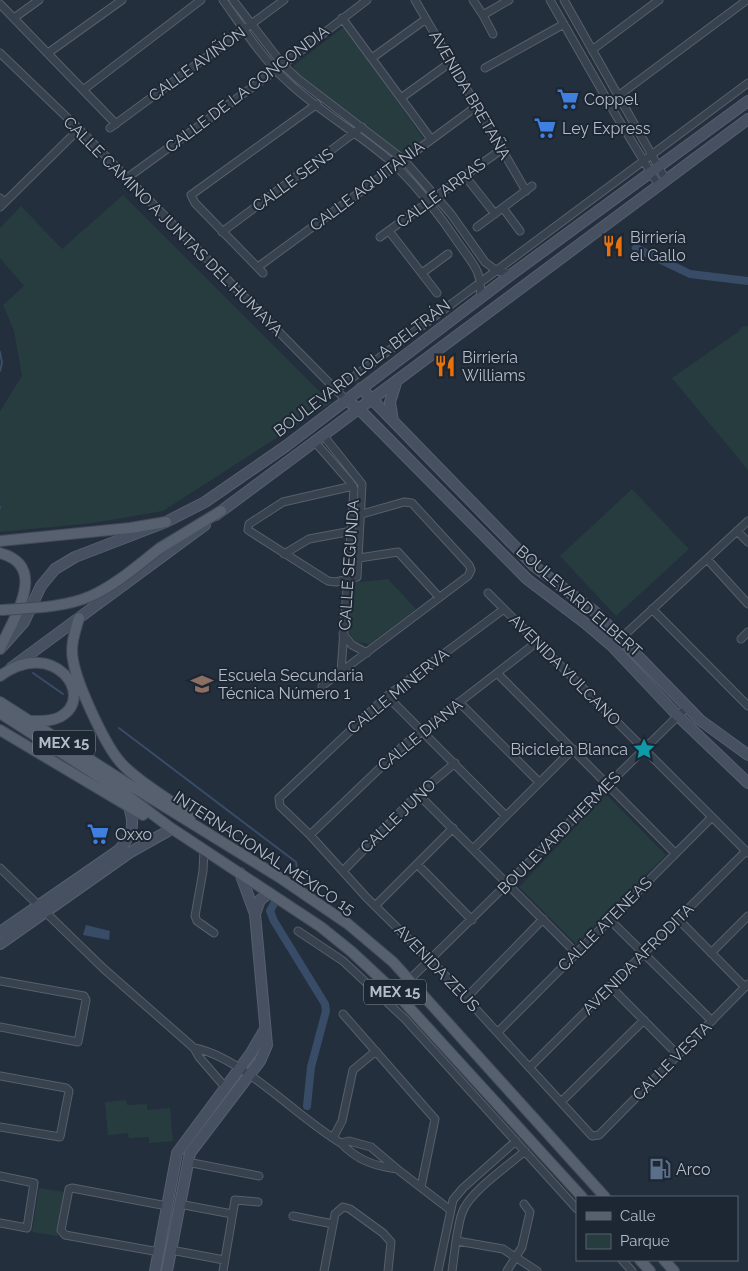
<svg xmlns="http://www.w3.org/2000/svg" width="748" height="1271" font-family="Raleway,sans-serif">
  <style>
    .green { fill: #263c3f }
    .water { fill: #394c67 }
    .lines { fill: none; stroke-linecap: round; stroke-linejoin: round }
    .stream { stroke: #394c67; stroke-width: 2 }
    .canal { stroke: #394c67; stroke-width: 8 }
    .street-casing { stroke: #565f6c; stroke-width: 9 }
    .secondary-casing { stroke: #565f6c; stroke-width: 12 }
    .primary-casing { stroke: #414a57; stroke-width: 12 }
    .street { stroke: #38414e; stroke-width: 7 }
    .secondary { stroke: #465061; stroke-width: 10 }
    .primary { stroke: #56606e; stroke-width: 10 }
    .primary-bridge-casing { stroke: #414a57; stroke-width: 12; stroke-linecap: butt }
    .primary-bridge { stroke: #56606e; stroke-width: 10 }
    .labels { text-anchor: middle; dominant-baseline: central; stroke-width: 4; stroke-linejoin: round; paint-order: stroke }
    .shield { fill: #1d2633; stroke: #878f9c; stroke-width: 1 }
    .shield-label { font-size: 15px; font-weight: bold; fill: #b4bcc9 }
    .street-label { font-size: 16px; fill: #b4bcc9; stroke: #1d2633 }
    .poi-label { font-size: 16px; fill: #b4bcc9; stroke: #1d2633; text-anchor: start }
  </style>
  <rect width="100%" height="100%" fill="#242f3e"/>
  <!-- green -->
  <path class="green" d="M345 26 425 141 402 155 297 73 293 66Z
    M123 195 331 403 163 511 93 523 0 532V411L22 376 14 331 3 305 24 286 0 258V228L21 206 62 249Z
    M748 326V470L672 378 738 332 742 327Z
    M632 489 689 549 616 616 560 556Z
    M388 579 416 609 370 644 356 642 348 632 349 583Z
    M606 794 666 855 576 944 519 887Z
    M126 1100 127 1105 147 1104V1110L170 1108 173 1141 149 1143V1137L129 1138 128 1133 108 1135 105 1102Z
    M39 1188 65 1192 58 1236 32 1232Z"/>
  <!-- water -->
  <path class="water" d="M86 925 110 931 109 940 83 935Z"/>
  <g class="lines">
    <!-- stream -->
    <path class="stream" d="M0 352 2 363 0 371
      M0 507V508
      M33 673 63 694
      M119 728 296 862 297 868"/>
    <!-- canal -->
    <path class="canal" d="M636 248 690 274 748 281
      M276 900 270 911 274 921 325 1004 326 1011 311 1067 307 1106"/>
    <!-- street casing -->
    <g class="street-casing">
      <path id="street" d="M223 0C243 28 263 60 289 83 322 114 364 136 397 167 420 190 441 217 459 244 473 264 483 272 480 298
        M233 0 283 65 298 79 404 160 451 214 485 262 497 271 512 274
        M415 0 526 191
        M473 0 483 15 509 0
        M550 0 617 117 659 186
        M564 0 666 180
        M0 4 116 124
        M483 15 493 34
        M14 18 39 0
        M342 18 431 139
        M592 50 659 0
        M0 53 79 129 346 400
        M48 53 122 0
        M372 58 426 19
        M485 68 564 24
        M83 90 201 0
        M618 96 747 0
        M401 98 451 62
        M110 128 284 0
        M465 176 495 214
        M127 178 276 70 367 0
        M0 198 5 202 0 207
        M5 202 79 129
        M503 208 520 231
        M477 227 532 186
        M389 231 437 293
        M222 232 362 127
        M380 237 502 149
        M258 267 477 106
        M263 273 195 203 191 195 317 104
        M422 273 448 254
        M336 390 748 83
        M323 435 362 484 357 577 336 582 328 581 248 530 249 524 283 502 353 486
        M315 442 350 482 354 489 341 672
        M737 531 748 542
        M284 554 309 539 352 531
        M359 558 398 552 439 597
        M707 559 748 604
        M488 593 748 853
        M504 609 387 696 279 798 280 806 310 835 366 897 443 973 592 1136 599 1135 748 984
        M652 609 748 706
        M343 634 352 645 367 653
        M741 639 748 632
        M618 641 748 521
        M497 673 675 853
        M322 686 468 576 471 570 469 565 412 503 404 502 362 514
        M387 696 506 816
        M459 702 539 782
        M418 794 576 953
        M310 835 404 745 537 642
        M204 849 203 871 195 916 197 921 214 933
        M473 849 573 749
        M417 864 472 920
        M0 868 104 969 194 1048 199 1057 225 1087
        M343 871 418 794 455 763
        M375 906 453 828
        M678 919 745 987
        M610 920 712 1021
        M298 931 343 961 405 1019 577 1209
        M711 953 748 916
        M0 981 84 996 86 1000 78 1042 0 1027
        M610 986 678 1055
        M396 993 687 707
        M466 998 543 919
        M343 1014 435 1119 421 1187
        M498 1032 712 817
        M194 1048C241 1056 298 1118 341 1143
        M530 1067 746 851
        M0 1076 66 1088 69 1091 60 1137 0 1127
        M561 1102 644 1020
        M333 1138 342 1121 353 1070 376 1051
        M349 1141 371 1147 397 1169C374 1166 357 1160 341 1143Z
        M187 1162 259 1176
        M397 1169 449 1209
        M0 1176 34 1183 27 1228 0 1223
        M179 1204 232 1214
        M293 1216 333 1224
        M457 1241 503 1249 537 1271
        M171 1250 224 1260
        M159 1252 65 1235 61 1230 69 1189 72 1188 167 1206
        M622 1260 632 1271
        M223 1271 235 1200 258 1202
        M324 1271 335 1214 343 1207 350 1209 383 1233 391 1242 388 1271
        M438 1271 453 1200 463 1188 516 1141
        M452 1271C455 1252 456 1231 462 1213 469 1192 508 1166 525 1151
        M507 1271 522 1247 530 1212 524 1204"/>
    </g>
    <!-- secondary casing -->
    <g class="secondary-casing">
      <path id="secondary" d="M361 388 534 566 594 611 700 720 748 755
        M346 400 359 409 527 579 585 623 612 646 678 716 748 783
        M393 421 390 402 396 383
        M216 515 748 119
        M0 649 24 622 41 586 55 569 75 557 166 522 205 502 286 446 512 274 748 101
        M11 668 205 525
        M255 914 260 900 269 893
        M0 932 119 850C132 835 136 824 128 805
        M0 944 129 853 168 831
        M155 1271 177 1153 251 1053 265 1029
        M167 1271 190 1153 260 1061 267 1045 255 914 240 873"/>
    </g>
    <!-- primary casing -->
    <g class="primary-casing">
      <path id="primary" d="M0 541 130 528 166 522
        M160 548 221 511
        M0 553C51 567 11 621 0 649
        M79 618C75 632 70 645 73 660 77 684 105 746 122 764 139 782 163 795 183 810L190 818
        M0 676C54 636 97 697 60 717 50 722 39 721 29 721
        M0 702 128 784 282 879 348 924 393 962 605 1197
        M0 713 124 793 171 828 321 927 352 952 396 993 582 1197
        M0 730 143 815
        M640 1260 650 1271
        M664 1260 674 1271"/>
    </g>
    <!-- street -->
    <use href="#street" class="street"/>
    <!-- secondary -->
    <use href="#secondary" class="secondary"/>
    <!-- primary -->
    <use href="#primary" class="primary"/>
    <!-- primary-bridge casing -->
    <g class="primary-bridge-casing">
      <path id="primary-bridge" d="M0 610C30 608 63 608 91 596 116 585 138 565 160 548"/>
    </g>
    <!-- primary-bridge -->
    <use href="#primary-bridge" class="primary-bridge"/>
  </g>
  <!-- icons -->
  <defs>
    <g id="supermarket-bare" transform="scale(1.725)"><path d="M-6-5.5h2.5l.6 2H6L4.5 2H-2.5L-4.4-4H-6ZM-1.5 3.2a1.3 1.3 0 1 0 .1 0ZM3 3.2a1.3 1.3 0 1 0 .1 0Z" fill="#3f7fe0" stroke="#1d2633" stroke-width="2.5" paint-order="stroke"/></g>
    <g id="restaurant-bare" transform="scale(1.725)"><path d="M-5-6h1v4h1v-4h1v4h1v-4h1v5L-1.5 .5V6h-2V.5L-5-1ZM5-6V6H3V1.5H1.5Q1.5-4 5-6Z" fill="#e8710a" stroke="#1d2633" stroke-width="2.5" paint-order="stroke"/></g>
    <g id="school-bare" transform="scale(1.725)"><path d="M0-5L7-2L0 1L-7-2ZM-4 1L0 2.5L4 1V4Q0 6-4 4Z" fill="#8d6e63" stroke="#1d2633" stroke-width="2.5" paint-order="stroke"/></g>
    <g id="sight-bare" transform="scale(1.725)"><path d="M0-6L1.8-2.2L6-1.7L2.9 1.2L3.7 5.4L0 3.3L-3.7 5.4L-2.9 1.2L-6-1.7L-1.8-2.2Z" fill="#0f9aa8" stroke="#1d2633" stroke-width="2.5" paint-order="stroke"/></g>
    <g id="fuel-bare" transform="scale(1.725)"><path d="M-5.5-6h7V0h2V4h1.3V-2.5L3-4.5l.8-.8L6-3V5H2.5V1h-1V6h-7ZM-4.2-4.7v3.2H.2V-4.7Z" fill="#5c6f8a" stroke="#1d2633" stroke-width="2.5" paint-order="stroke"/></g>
  </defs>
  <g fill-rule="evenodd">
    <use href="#supermarket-bare" x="568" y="99"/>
    <use href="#supermarket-bare" x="545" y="128"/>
    <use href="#restaurant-bare" x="613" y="246"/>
    <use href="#restaurant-bare" x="445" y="366"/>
    <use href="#school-bare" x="202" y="684"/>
    <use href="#sight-bare" x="644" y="749"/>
    <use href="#supermarket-bare" x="98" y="834"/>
    <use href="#fuel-bare" x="660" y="1169"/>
  </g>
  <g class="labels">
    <!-- shield labels -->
    <g class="shield">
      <rect x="33" y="730.5" width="62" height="25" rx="4"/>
      <rect x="364" y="979.5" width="62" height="25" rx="4"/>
    </g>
    <g class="shield-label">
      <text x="64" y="743">MEX 15</text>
      <text x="395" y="992">MEX 15</text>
    </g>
    <!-- street labels -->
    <g class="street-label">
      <text transform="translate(197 64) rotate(-36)">CALLE AVIÑÓN</text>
      <text transform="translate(247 89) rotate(-37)">CALLE DE LA CONCONDIA</text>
      <text transform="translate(470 95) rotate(60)">AVENIDA BRETAÑA</text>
      <text transform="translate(293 180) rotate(-36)">CALLE SENS</text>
      <text transform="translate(367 186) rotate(-37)">CALLE AQUITANIA</text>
      <text transform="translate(441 193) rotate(-36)">CALLE ARRAS</text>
      <text transform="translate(173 226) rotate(45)">CALLE CAMINO A JUNTAS DEL HUMAYA</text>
      <text transform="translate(362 368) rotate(-37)">BOULEVARD LOLA BELTRÁN</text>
      <text transform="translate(349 565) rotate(-86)">CALLE SEGUNDA</text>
      <text transform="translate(579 601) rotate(41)">BOULEVARD ELBERT</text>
      <text transform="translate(565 670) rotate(45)">AVENIDA VULCANO</text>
      <text transform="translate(398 691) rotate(-39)">CALLE MINERVA</text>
      <text transform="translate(420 735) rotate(-39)">CALLE DIANA</text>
      <text transform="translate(398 816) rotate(-44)">CALLE JUNO</text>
      <text transform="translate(559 833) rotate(-45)">BOULEVARD HERMES</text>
      <text transform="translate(264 853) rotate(33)">INTERNACIONAL MÉXICO 15</text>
      <text transform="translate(605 924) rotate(-45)">CALLE ATENEAS</text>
      <text transform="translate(638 959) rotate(-45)">AVENIDA AFRODITA</text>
      <text transform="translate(437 968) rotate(46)">AVENIDA ZEUS</text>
      <text transform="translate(672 1061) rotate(-45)">CALLE VESTA</text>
    </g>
    <!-- poi labels -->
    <g class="poi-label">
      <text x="584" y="99">Coppel</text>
      <text x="562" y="128">Ley Express</text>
      <text x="630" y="237">Birriería<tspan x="630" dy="18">el Gallo</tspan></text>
      <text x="462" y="357">Birriería<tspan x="462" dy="18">Williams</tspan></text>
      <text x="218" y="675">Escuela Secundaria<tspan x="218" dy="18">Técnica Número 1</tspan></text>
      <text x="628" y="749" text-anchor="end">Bicicleta Blanca</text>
      <text x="115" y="834">Oxxo</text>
      <text x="676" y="1169">Arco</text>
    </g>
  </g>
  <!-- legend -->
  <rect x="576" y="1196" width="162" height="65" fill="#1d2633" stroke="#59626f"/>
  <rect x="586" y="1212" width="25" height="8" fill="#56606e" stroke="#59626f"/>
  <text x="620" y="1221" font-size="15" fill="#b4bcc9">Calle</text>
  <rect x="586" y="1234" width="25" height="15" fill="#263c3f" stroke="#59626f"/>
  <text x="620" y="1246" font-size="15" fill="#b4bcc9">Parque</text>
</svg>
